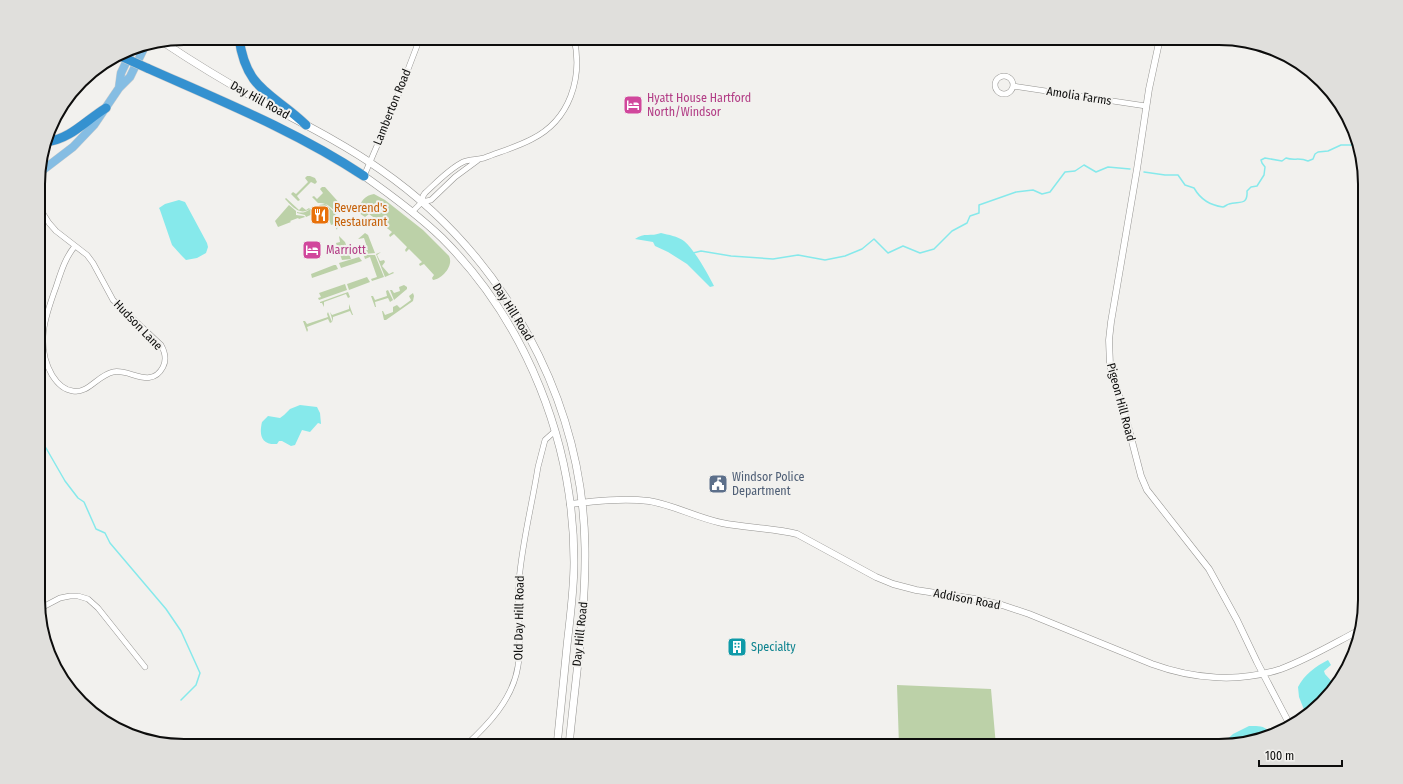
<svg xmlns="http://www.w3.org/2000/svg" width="1403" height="784" font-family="'Fira Sans Condensed',sans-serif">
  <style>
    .green { fill: #bcd1a8 }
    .water { fill: #86e9eb }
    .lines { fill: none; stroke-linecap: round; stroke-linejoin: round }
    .stream { stroke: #86e9eb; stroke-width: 1.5 }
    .minor-casing { stroke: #949390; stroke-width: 6 }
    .tertiary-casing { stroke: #949390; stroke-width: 7 }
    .secondary-casing { stroke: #949390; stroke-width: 8 }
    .primary-casing { stroke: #cfcfce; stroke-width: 9 }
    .motorway-casing { stroke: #cfcfce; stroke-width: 10 }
    .minor { stroke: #fff; stroke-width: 5 }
    .tertiary { stroke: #fff; stroke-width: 6 }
    .secondary { stroke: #fff; stroke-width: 7 }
    .primary { stroke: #85bde3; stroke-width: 8 }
    .motorway { stroke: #3491d0; stroke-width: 9 }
    .motorway-bridge-casing { stroke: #cfcfce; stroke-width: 10; stroke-linecap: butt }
    .motorway-bridge { stroke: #3491d0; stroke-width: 9 }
    .labels { text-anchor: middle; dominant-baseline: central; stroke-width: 4; stroke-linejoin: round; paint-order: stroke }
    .street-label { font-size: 12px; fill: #0d0d0c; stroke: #f2f1ee }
    .hotel-label { font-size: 12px; fill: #b23c85; stroke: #f2f1ee; text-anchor: start }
    .food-label { font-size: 12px; fill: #c56008; stroke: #f2f1ee; text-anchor: start }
    .service-label { font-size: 12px; fill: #4e5e75; stroke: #f2f1ee; text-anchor: start }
    .culture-label { font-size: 12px; fill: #0d838f; stroke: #f2f1ee; text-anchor: start }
    .rim { fill: none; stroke: #0d0d0c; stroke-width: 2 }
  </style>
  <rect width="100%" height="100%" fill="#f2f1ee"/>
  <!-- green -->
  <path class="green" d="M307 176H310L315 178 317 182 315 184 311 182 297 196 300 200 298 201 291 194 293 192 296 194 308 182 305 178Z
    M322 187H325L342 206 337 214C332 208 327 202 318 203L312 197 314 196 317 199 323 193 320 189Z
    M374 194 385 200 423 230 449 256C454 266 442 279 433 280L432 278 434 275 424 264 420 266 419 264 422 262 409 249 406 252 405 250 407 247 394 234 390 237 389 235 392 232 378 221 375 224 377 220 369 214 365 217 359 213C358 203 365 195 374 194Z
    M286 198 299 210 302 207 306 210 309 208 310 209C299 216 292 206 285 199Z
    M325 204C335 212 340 217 337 230L334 224 331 225 326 210 323 211 319 205Z
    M289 205 296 211V215L304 216 305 217 299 219 298 218 290 221 291 222 278 227 275 221Z
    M315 206V213L306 217 305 215 297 213V212C306 214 308 210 315 206Z
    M365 233 368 235 375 253 365 254 364 251 368 250 364 238 358 239Z
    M339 236 345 242 351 259 342 260 336 243 340 242Z
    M381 252 377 255 380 261 384 260 385 262 382 266 389 274 393 272 394 273 385 277 376 254Z
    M367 255H375L384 277 372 281 371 279 377 277 370 257 365 259 364 256Z
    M359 257 362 261 341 268 339 263Z
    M334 265H336L338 269 312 278 311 274Z
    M367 277 370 282 349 290 347 284Z
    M345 284 347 290 319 300 318 298 321 297 319 293Z
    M404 285 407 287V289L394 300 390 290H392L394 293 400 291 399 287Z
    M388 290 393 300 390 302 388 298 375 302 376 307H375L371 296H373L375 300 387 296 386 291Z
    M348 292 350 297 348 298 346 294 324 302V307L322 303H320V302Z
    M413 293 414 296 413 301 386 320H384L382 311H383L385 315 393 312V307L397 305 400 308 411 300 409 296Z
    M349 304 353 315H352L350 311 333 317V322L330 312 332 315 349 309Z
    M328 312 332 322 330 323 328 319 307 327 308 330 307 332 303 321H305L307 324 328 317 327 314Z
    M897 685 991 689 996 746H899Z"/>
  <!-- water -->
  <path class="water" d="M179 200 185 202 207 243 208 247 206 253 197 258 186 260 181 255 172 245 160 210 159 208 165 204Z
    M661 233C669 235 677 236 684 241 694 249 708 274 714 286L710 287 687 264 668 252 655 246 653 242 635 239C644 232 651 237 661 233Z
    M300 405 317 407 320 413 321 424 318 423 310 432 302 430 295 445 291 446 282 441H279L277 444C261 445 259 435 262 422L268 416 280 418 284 415 290 409Z
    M1328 660 1331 665 1324 671 1325 674 1334 684 1306 712H1305L1299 697 1298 687C1304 675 1316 666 1328 660Z
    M1249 726C1257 726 1265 725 1270 733L1229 746H1220L1233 734Z"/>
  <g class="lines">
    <!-- stream -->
    <path class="stream" d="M1144 172 1165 175H1178L1185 185 1194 188C1201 200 1210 205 1223 207 1224 207 1228 204 1229 204 1239 201 1248 206 1247 191L1251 187 1257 186 1264 175 1265 167 1262 163 1261 160 1265 158 1282 161 1286 158C1294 161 1299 157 1308 161L1313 159 1315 154 1318 152 1328 151 1341 145H1355
      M693 253 701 251 731 256 773 259 798 255 825 260 845 256 862 249 874 239 888 253 903 246 920 253 934 249 952 231 967 223 970 216 979 213V205L1016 192 1033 190 1042 194 1050 192 1065 172 1075 171 1084 165 1096 172 1108 167 1130 169
      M39 445 46 448 65 481 78 498 84 502 96 529 105 533 110 543 166 609 181 631 200 673 196 685 181 700"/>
    <!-- minor casing -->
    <g class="minor-casing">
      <path id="minor" d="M995 85a9 9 0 1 1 18 0a9 9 0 1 1-18 0Z
        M1013 86 1146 106
        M364 176 394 106 420 38
        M422 202 431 200 455 177 478 160
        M39 207 49 223 56 231 87 255 93 263 113 300 161 345C165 352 167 359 163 367 151 390 129 368 113 372 98 375 88 394 73 391 63 390 57 383 52 375 35 345 45 317 56 287 61 272 65 258 75 246
        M412 212 422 202 423 196 425 193C436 183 449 169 463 162 469 159 477 160 484 158 499 152 517 147 532 139 570 120 583 78 574 38
        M39 609 60 598 70 596H78L88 599 98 608 145 667
        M465 746C488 725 513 699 518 666 523 638 516 609 519 581 522 543 532 505 538 467L545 440 555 431"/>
    </g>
    <!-- tertiary casing -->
    <g class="tertiary-casing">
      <path id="tertiary" d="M1160 38 1149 89 1137 169 1111 322 1109 340 1110 365 1128 426 1141 476 1147 490 1209 569 1237 620 1257 662 1291 727
        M570 504C596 501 623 498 649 501 674 505 697 518 722 523 747 528 773 528 797 534L876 577 893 584 916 590 975 599 1002 605 1029 614 1152 664C1193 679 1239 683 1281 669 1308 659 1333 644 1358 631"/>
    </g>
    <!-- secondary casing -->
    <g class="secondary-casing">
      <path id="secondary" d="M163 42C193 62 224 81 255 98 298 121 341 142 381 170 503 255 583 398 585 548 586 613 575 681 569 746
        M364 176C391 195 418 215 442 238 527 323 574 443 574 562 574 590 570 618 567 646 564 679 560 713 557 746"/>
    </g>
    <!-- primary casing -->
    <g class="primary-casing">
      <path id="primary" d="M119 88 121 73 133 48
        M39 173 73 147 94 125 119 88 130 77 145 46"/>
    </g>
    <!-- motorway casing -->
    <g class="motorway-casing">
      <path id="motorway" d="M239 38C246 91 273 93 306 125
        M147 68C221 101 296 131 364 176
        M46 142C71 139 86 120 106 108"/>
    </g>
    <!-- minor -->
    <use href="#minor" class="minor"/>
    <!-- tertiary -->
    <use href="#tertiary" class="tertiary"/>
    <!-- secondary -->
    <use href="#secondary" class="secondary"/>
    <!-- primary -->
    <use href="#primary" class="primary"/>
    <!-- motorway -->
    <use href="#motorway" class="motorway"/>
    <!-- motorway-bridge casing -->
    <g class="motorway-bridge-casing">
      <path id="motorway-bridge" d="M118 55 147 68"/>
    </g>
    <!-- motorway-bridge -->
    <use href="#motorway-bridge" class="motorway-bridge"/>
  </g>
  <!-- icons -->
  <defs>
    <g id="hotel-square" transform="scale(1)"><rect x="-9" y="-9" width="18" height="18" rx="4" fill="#d1479c" stroke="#f2f1ee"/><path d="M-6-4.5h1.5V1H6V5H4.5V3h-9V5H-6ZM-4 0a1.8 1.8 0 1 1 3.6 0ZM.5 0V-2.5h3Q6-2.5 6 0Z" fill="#fff"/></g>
    <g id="restaurant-square" transform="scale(1)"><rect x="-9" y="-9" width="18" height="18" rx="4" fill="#e8710a" stroke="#f2f1ee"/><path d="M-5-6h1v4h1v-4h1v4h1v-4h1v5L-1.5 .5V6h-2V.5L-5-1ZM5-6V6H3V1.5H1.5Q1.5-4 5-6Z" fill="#fff"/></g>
    <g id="civic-square" transform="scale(1)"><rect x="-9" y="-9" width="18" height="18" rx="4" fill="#5c6f8a" stroke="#f2f1ee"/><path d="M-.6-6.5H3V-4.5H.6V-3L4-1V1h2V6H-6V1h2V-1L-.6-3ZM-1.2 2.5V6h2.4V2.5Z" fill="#fff"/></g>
    <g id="building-square" transform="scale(1)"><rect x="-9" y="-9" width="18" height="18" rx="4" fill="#0f9aa8" stroke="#f2f1ee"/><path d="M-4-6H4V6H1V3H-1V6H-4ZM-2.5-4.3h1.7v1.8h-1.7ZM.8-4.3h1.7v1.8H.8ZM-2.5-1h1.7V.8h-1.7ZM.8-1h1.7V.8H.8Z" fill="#fff"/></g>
  </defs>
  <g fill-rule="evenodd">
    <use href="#hotel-square" x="633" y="105"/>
    <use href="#restaurant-square" x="320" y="215"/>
    <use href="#hotel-square" x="312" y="250"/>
    <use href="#civic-square" x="718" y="484"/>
    <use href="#building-square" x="737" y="647"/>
  </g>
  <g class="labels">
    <!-- street labels -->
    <g class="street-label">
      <text transform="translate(1079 96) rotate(9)">Amolia Farms</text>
      <text transform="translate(260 100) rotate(29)">Day Hill Road</text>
      <text transform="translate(392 107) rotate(-68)">Lamberton Road</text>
      <text transform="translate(513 312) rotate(58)">Day Hill Road</text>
      <text transform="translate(138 325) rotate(46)">Hudson Lane</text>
      <text transform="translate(1121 402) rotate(75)">Pigeon Hill Road</text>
      <text transform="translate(967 599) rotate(11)">Addison Road</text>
      <text transform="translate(519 618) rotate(-89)">Old Day Hill Road</text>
      <text transform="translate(580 634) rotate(-84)">Day Hill Road</text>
    </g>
    <!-- hotel labels -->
    <g class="hotel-label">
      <text x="647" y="98">Hyatt House Hartford<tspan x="647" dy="14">North/Windsor</tspan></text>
      <text x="326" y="250">Marriott</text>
    </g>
    <!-- food labels -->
    <g class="food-label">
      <text x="334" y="208">Reverend's<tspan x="334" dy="14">Restaurant</tspan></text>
    </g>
    <!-- service labels -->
    <g class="service-label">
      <text x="732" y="477">Windsor Police<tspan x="732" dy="14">Department</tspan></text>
    </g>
    <!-- culture labels -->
    <g class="culture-label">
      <text x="751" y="647">Specialty</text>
    </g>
  </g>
  <!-- crop -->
  <path d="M0 0H1403V784H0ZM184 45H1219A139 139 0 0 1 1358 184V600A139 139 0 0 1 1219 739H184A139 139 0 0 1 45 600V184A139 139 0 0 1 184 45Z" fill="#e0dfdc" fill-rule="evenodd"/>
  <path class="rim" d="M184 45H1219A139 139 0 0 1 1358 184V600A139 139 0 0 1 1219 739H184A139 139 0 0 1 45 600V184A139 139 0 0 1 184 45Z"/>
  <!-- scale -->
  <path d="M1259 760v6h83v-6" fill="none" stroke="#0d0d0c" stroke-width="2"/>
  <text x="1265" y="760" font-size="12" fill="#0d0d0c" stroke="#f2f1ee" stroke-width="3" paint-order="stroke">100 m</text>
</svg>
